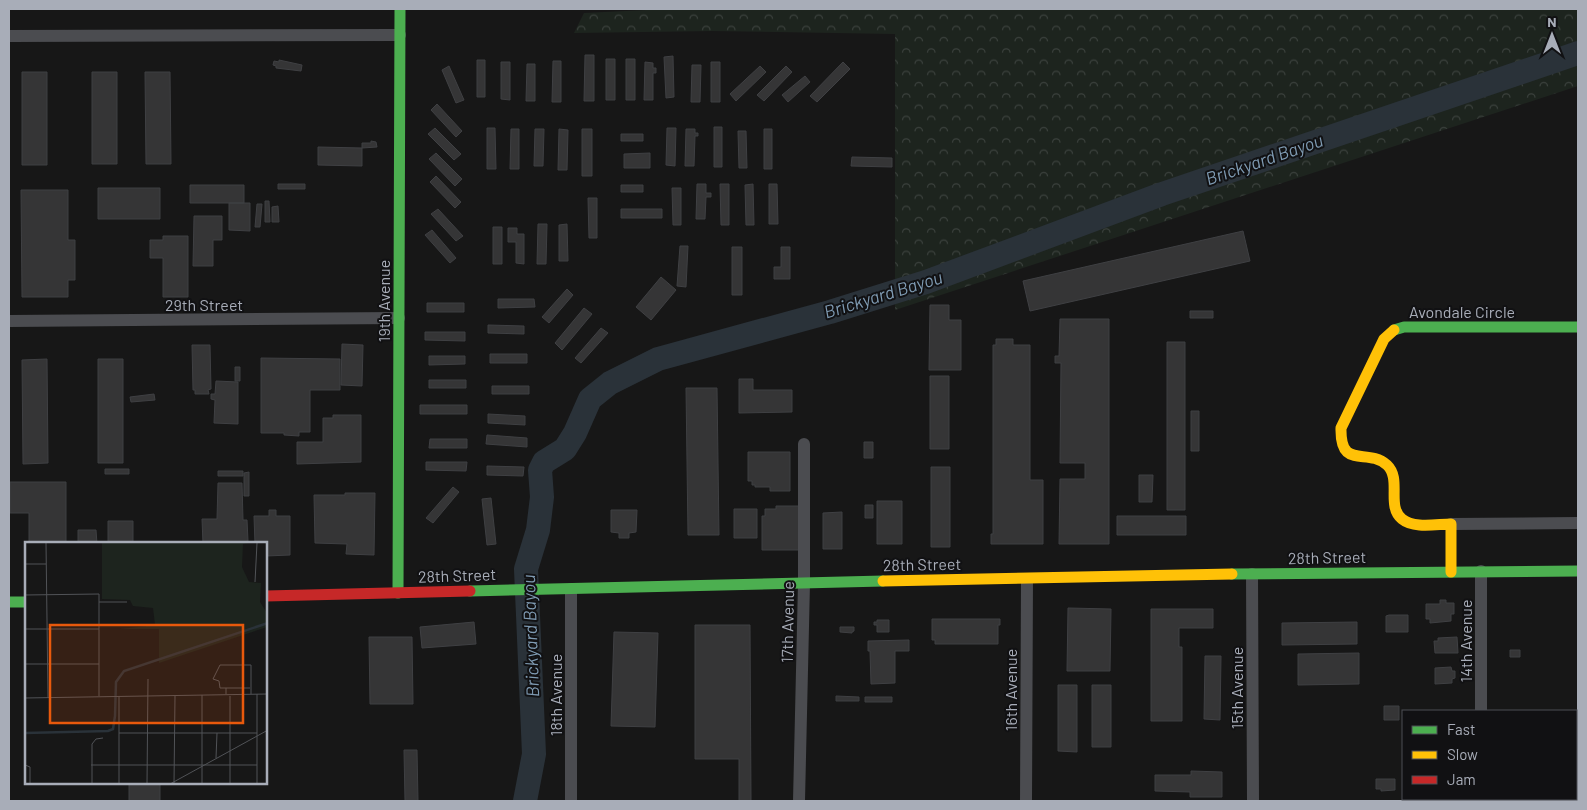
<svg xmlns="http://www.w3.org/2000/svg" width="1587" height="810" font-family="Barlow,sans-serif">
  <style>
    .forest { fill: url(#forest-crowns) }
    .lines { fill: none; stroke-linecap: round; stroke-linejoin: round }
    .river { stroke: #2a3239; stroke-width: 24 }
    .building { fill: #353536; stroke: #3f4043 }
    .street { stroke: #4b4c50; stroke-width: 12 }
    .fast { stroke: #4caf50; stroke-width: 11 }
    .slow { stroke: #ffc107; stroke-width: 11 }
    .jam { stroke: #c62828; stroke-width: 11 }
    .labels { text-anchor: middle; dominant-baseline: central; stroke-width: 4; stroke-linejoin: round; paint-order: stroke }
    .street-label { font-size: 16px; fill: #a8adb8; stroke: #111113 }
    .water-label { font-size: 18px; font-style: italic; fill: #7f9bb3; stroke: #111113 }
    .inset-river { fill: none; stroke: #2a3239; stroke-width: 2.5 }
    .inset-road { fill: none; stroke: #515357; stroke-width: 1 }
    .view { fill: #e8590c; fill-opacity: 0.15; stroke: #e8590c; stroke-width: 2.5 }
    .inset-edge { fill: none; stroke: #a8adb8; stroke-width: 2.5 }
  </style>
  <defs>
    <pattern id="forest-crowns" width="20" height="18" patternUnits="userSpaceOnUse" patternTransform="scale(1.25)"><rect width="20" height="18" fill="#1d241e"/><path d="M2 6a3 3 0 1 1 6 0M12 15a3 3 0 1 1 6 0" fill="none" stroke="#3b413d"/></pattern>
  </defs>
  <rect width="100%" height="100%" fill="#171717"/>
  <!-- forest -->
  <path class="forest" d="M668 9H1578V86L895 310V34L712 31 574 33 584 13Z"/>
  <g class="lines">
    <!-- river -->
    <path class="river" d="M525 801 534 754 526 569 538 530 542 497 540 470 544 462 565 449 575 433 590 399 610 383 658 359 830 312 926 282 1162 194 1578 53"/>
  </g>
  <!-- building -->
  <path class="building" d="M585 55H594V101H584Z
    M673 56 674 97 666 98 664 57Z
    M606 59H615V100H606Z
    M626 59H635V100H626Z
    M279 60 302 65 301 71 276 68V66L273 65 274 61 279 62Z
    M477 60H485V97H477Z
    M553 61H561V102H552Z
    M501 62H510V100L501 99Z
    M645 62 653 63V68H656V73H653V100H644Z
    M711 62H720V102H711Z
    M843 62 850 69 817 102 810 96Z
    M527 64H535V101H526Z
    M692 65H701L700 102H691Z
    M449 66 464 100 456 103 442 70Z
    M760 66 766 72 736 101 730 94Z
    M786 66 792 72 764 101 757 95Z
    M22 72H47V165H22Z
    M92 72H117V164H92Z
    M145 72H170L171 164H146Z
    M805 76 810 82 788 102 782 95Z
    M437 104 462 131 456 137 431 110Z
    M714 127H722V167H714Z
    M435 128 461 154 454 160 428 134Z
    M487 128H495L496 169H487Z
    M667 128H676L675 166 666 165Z
    M511 129H519V169H510Z
    M535 129H544L543 166H534Z
    M559 129 568 130 567 170H558Z
    M582 129H592V176H582Z
    M686 129H695V133H698V136H695L694 166H685Z
    M764 129H772V169H764Z
    M738 131H746L747 168H739Z
    M621 134H643V141H621Z
    M371 141 376 142 377 147 362 148V143H371Z
    M318 147 362 148V166L318 165Z
    M436 153 462 179 455 186 429 159Z
    M650 153V168H624V154Z
    M852 157 892 158V167L851 166Z
    M436 176 461 202 455 208 430 182Z
    M278 184H305V189H278Z
    M697 184H706V193H711V197H706L705 219H696Z
    M720 184H729V225H721Z
    M753 184 754 225H746L745 185Z
    M769 184H777L778 224H769Z
    M190 185H244V203H190Z
    M621 185H643V192H621Z
    M98 188H160V219H98Z
    M672 188H681V225H673Z
    M21 190H68V240H75V280H68V297H22Z
    M588 198H597V238H589Z
    M265 201H269L270 222H265Z
    M229 203H250V231L229 230Z
    M257 204H262L260 227H255Z
    M278 206 279 222H272V207Z
    M438 209 463 236 456 241 431 214Z
    M621 209H662V218H621Z
    M194 216H222V240H213V266H193Z
    M538 224H547L546 264H537Z
    M567 224 568 261H559V225Z
    M493 227H502V264H493Z
    M508 228H517V234H524V264L516 263V242H508Z
    M432 230 456 258 450 263 425 235Z
    M1243 231 1250 261 1030 311 1023 281Z
    M163 236H188V297H163V258H150V240H163Z
    M680 246H688L686 287 677 286Z
    M732 247H742V295H732Z
    M781 247H790V279H774V267H781Z
    M661 277 676 290 651 320 636 307Z
    M567 289 573 295 549 323 542 317Z
    M498 299H534L535 307 498 308Z
    M427 303H464V312H427Z
    M930 305H949V320H961V370H929Z
    M584 308 592 314 562 350 555 343Z
    M1190 311H1213V318H1190Z
    M1060 319H1109V544H1059L1060 479H1085V463H1060L1061 363H1055V356H1059Z
    M488 325 524 326V334L488 333Z
    M601 328 608 333 581 363 575 358Z
    M425 332H465V341L425 340Z
    M996 339H1013V345H1030V480H1043V544H991V534H993V345H996Z
    M1167 342H1185V510H1167Z
    M342 344 363 345 362 386 341 385Z
    M192 345H210L211 389 208 390 209 394H195V390H193Z
    M490 354H527V363H490Z
    M429 356H465V364L429 365Z
    M261 358 340 359V390H310V432H299V436L284 435V433H261Z
    M47 359 48 463 23 464 22 360Z
    M98 359H123V463H98Z
    M235 367H240V381H235Z
    M930 376H949V449H930Z
    M739 379H753V390H792V412L739 413Z
    M429 380H466V388H429Z
    M216 381 238 382V424L214 423 215 400 211 399V394H215Z
    M492 386H529V394H492Z
    M686 388H717L719 535H688Z
    M154 394 155 400 131 402 130 397Z
    M420 405H467V414H420Z
    M1191 411H1199V451H1191Z
    M488 414 525 416V425L488 423Z
    M333 415H361V462L297 464V442H323V418H333Z
    M487 435 527 438V447L486 444Z
    M430 439H467V448H429Z
    M864 442H873V458H864Z
    M748 452H790V491H770V487H755V485H752V481H748Z
    M426 462H467L466 471 426 470Z
    M487 466 524 467 523 476 487 475Z
    M931 467H950V547H931Z
    M105 469H129V474H105Z
    M218 471H243V476H218Z
    M249 472V496H244V473Z
    M1139 475H1153L1152 502H1139Z
    M10 482H66V544H29V513H10Z
    M218 483H242L243 520H247L248 541 243 542V544H203L202 519H217Z
    M453 487 459 492 433 523 426 518Z
    M345 493H375L374 555 346 554 347 544 315 543 314 495H345Z
    M491 498 496 544 487 545 482 499Z
    M877 501H902V544H877Z
    M865 505H873V518H865Z
    M776 506H799V550H762V516H765V509H776Z
    M734 509H757V538H734Z
    M269 510H276V516H290V555L266 556V544H255L254 516H269Z
    M611 510H637L636 532 629 533V538H619V533L611 532Z
    M842 512V549H823V513Z
    M1117 516H1186V535H1117Z
    M108 521H133V544H108Z
    M78 530H96L97 544H78Z
    M1440 600H1446V603H1454V614H1451V621L1430 623V619H1426V604H1440Z
    M1068 608 1111 609 1110 671H1067Z
    M1151 609H1213V628H1179V647H1182V721H1151Z
    M1389 615H1408V632H1386V616Z
    M932 619H1000V625H998V644H935V640H932Z
    M877 620H889V632H877V625H874V622H877Z
    M474 622 476 644 422 648 420 627Z
    M1357 622V644L1282 645V623Z
    M695 625H750L751 801H739V759H695Z
    M840 627H854V631L852 632V633L840 632Z
    M614 632 658 633 655 727 611 726Z
    M369 637H412L413 704H370Z
    M1457 637 1458 653H1435L1434 641H1438V638Z
    M909 640V651H895V683L871 684 870 651H868V641Z
    M1510 650H1520V657H1510Z
    M1359 653V684L1298 685V654Z
    M1205 656H1221L1220 720 1204 719Z
    M1451 667 1452 671H1455V678L1452 679V683L1435 684V668Z
    M1058 685H1077V752L1058 751Z
    M1092 685H1111V747H1092Z
    M836 696 859 697V701H836Z
    M865 697H892V702H865Z
    M1384 706H1399V720H1384Z
    M404 750H417L418 801H405Z
    M1191 771 1222 772V797H1190V792L1155 791V775H1191Z
    M1376 779H1395V790L1381 791V789H1376Z
    M129 784H160V801H129Z"/>
  <g class="lines">
    <!-- street -->
    <path class="street" d="M9 36 400 35
      M9 321 399 318
      M1451 524 1578 523
      M1481 571V711
      M1252 574 1253 801
      M1482 799V801
      M571 801V589
      M799 801 804 583V444
      M1026 801 1027 579"/>
    <!-- fast -->
    <path class="fast" d="M1394 330 1404 327H1578
      M1232 574 1578 571
      M470 591 883 581
      M398 593 400 9
      M9 602H26"/>
    <!-- slow -->
    <path class="slow" d="M1394 330 1384 339 1341 428C1340 471 1367 447 1387 465 1402 479 1386 506 1402 519 1414 529 1437 524 1451 524V572
      M883 581 1232 574"/>
    <!-- jam -->
    <path class="jam" d="M266 596 470 591"/>
  </g>
  <g class="labels">
    <!-- street labels -->
    <g class="street-label">
      <text transform="translate(383 301) rotate(-90)">19th Avenue</text>
      <text x="204" y="304">29th Street</text>
      <text x="1462" y="311">Avondale Circle</text>
      <text transform="translate(1327 557) rotate(-1)">28th Street</text>
      <text transform="translate(922 564) rotate(-1)">28th Street</text>
      <text transform="translate(457 575) rotate(-2)">28th Street</text>
      <text transform="translate(787 622) rotate(-89)">17th Avenue</text>
      <text transform="translate(1465 641) rotate(-90)">14th Avenue</text>
      <text transform="translate(1236 688) rotate(-90)">15th Avenue</text>
      <text transform="translate(1010 690) rotate(-90)">16th Avenue</text>
      <text transform="translate(555 695) rotate(-90)">18th Avenue</text>
    </g>
    <!-- water labels -->
    <g class="water-label">
      <text transform="translate(1264 159) rotate(-19)">Brickyard Bayou</text>
      <text transform="translate(883 294) rotate(-17)">Brickyard Bayou</text>
      <text transform="translate(530 636) rotate(-92)">Brickyard Bayou</text>
    </g>
  </g>
  <!-- overview -->
  <g transform="translate(25 542)">
    <rect width="242" height="242" fill="#171717"/>
    <path d="M77 1H224L218 2 217 25 224 40 236 41 235 60 242 71V85L134 121V87H95L130 83 128 66 108 64 105 58 77 57Z" fill="#1d241e"/>
    <path class="inset-river" d="M0 191 83 189 88 187 90 174 91 140 99 129 243 81"/>
    <path class="inset-road" d="M21 1 23 156M0 22H21M230 40 232 1M0 53 74 52V154M74 60H102M0 87H74M0 122H74M201 146H225M201 152V146H195L194 139 188 137 195 123H226V152M232 152V242M177 153V242M205 154V242M0 156 243 152M94 191H232M191 216 192 191M0 223 5 225V242M66 223H232M67 242V202L71 197 78 196M94 242V154M122 242 123 137M145 242 243 188M149 242 150 154"/>
    <path class="view" d="M25 83H218V181H25Z"/>
    <rect width="242" height="242" class="inset-edge"/>
  </g>
  <!-- border -->
  <rect width="1587" height="810" fill="none" stroke="#a8adb8" stroke-width="20"/>
  <!-- legend -->
  <rect x="1402" y="710" width="175" height="90" fill="#111113" stroke="#4d4f55"/>
  <rect x="1412" y="726" width="25" height="8" fill="#4caf50" stroke="#4d4f55"/>
  <text x="1447" y="735" font-size="15" fill="#a8adb8">Fast</text>
  <rect x="1412" y="751" width="25" height="8" fill="#ffc107" stroke="#4d4f55"/>
  <text x="1447" y="760" font-size="15" fill="#a8adb8">Slow</text>
  <rect x="1412" y="776" width="25" height="8" fill="#c62828" stroke="#4d4f55"/>
  <text x="1447" y="785" font-size="15" fill="#a8adb8">Jam</text>
  <!-- north arrow -->
  <g transform="translate(1552 35)" stroke="#111113" stroke-width="4" paint-order="stroke">
  <path d="M0-4L9 19L0 12L-9 19Z" fill="#a8adb8"/>
  <text y="-8" font-size="14" font-weight="bold" text-anchor="middle" fill="#a8adb8">N</text>
  </g>
</svg>
